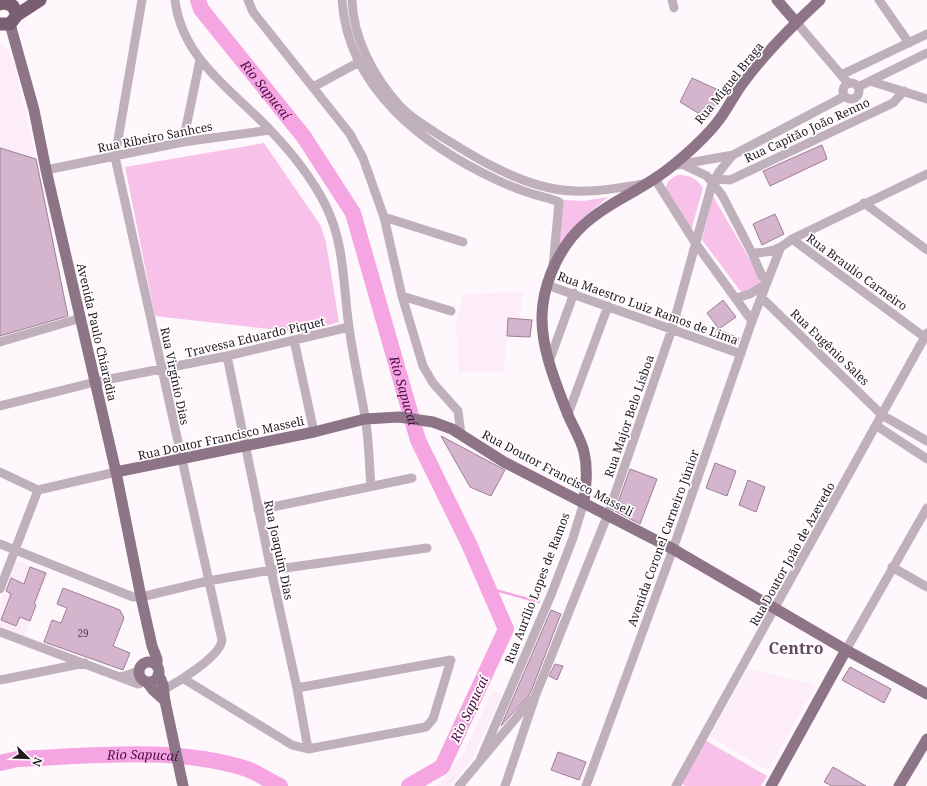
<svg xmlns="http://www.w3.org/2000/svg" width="927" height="786" font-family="'Noto Serif',serif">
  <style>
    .built { fill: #fdedf9 }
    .green { fill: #f7c1ea }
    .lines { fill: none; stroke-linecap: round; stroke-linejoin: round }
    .stream { stroke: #f4a5e2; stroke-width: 2.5 }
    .river { stroke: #f4a5e2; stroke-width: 16 }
    .building { fill: #d5b5cd; stroke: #9c7f95 }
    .minor { stroke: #bfb0bb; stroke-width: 9 }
    .major { stroke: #8d7486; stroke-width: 11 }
    .highway { stroke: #7a5e73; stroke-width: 13 }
    .labels { text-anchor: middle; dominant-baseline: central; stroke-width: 3.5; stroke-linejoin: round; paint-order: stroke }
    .number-label { font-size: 10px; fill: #51404d }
    .street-label { font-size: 12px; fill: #251922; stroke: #fff }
    .water-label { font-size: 13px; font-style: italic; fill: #510c47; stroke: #fff }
    .district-label { font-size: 16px; font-weight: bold; fill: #664b60; stroke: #fff }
  </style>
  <rect width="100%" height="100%" fill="#fef7fc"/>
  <!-- built -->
  <path class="built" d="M0 42 8 50 15 66 36 159 0 148Z
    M523 292 520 319H508L504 372 459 373 456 322 463 294Z
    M16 560 49 573 24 637 0 628V601Z
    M748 669 816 685 768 770 710 737Z
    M493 690 502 694 473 757 451 786H435L441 782 464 753Z"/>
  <!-- green -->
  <path class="green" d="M264 143 321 226 326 242 339 322 304 333 155 316 125 167Z
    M677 175C690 175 695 177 703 188L691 231 665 190 668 181Z
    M713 196 761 279 755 290 742 293 702 240Z
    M608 197 579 221 559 249 563 200 583 201Z
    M705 740 767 776 761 786H685L682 784Z"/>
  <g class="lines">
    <!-- stream -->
    <path class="stream" d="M488 588 539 602"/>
    <!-- river -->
    <g class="river">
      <path id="s1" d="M198 0 201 9 304 137 353 213 418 440 469 544 506 629 442 767 409 786"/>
      <path id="s2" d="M0 763 18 759C94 756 174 746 247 769 258 773 269 781 280 786"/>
    </g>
  </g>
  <!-- building -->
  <path class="building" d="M692 78 725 93 708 119 680 102Z
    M822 145 827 159 770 186 763 171Z
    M0 148 36 159 68 316 0 336Z
    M775 214 784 234 762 245 753 224Z
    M723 300 736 317 719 329 707 313Z
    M508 318 532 320 530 337 507 336Z
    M717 329 739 338 736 346 714 338Z
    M441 436 505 470 491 496 470 487Z
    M715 463 736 471 727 496 706 488Z
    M630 469 657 479 640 524 615 511Z
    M748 480 765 487 756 512 739 505Z
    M30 567 46 573 34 604 36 605 30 621 20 617 16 626 1 620 11 594 6 591 11 578 24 584Z
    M63 588 120 610 124 618 113 646 130 653 123 670 44 642 52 620 61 623 67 608 57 604Z
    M551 610 561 614 530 694 501 726Z
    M555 664 563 666 557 680 549 676Z
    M850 667 891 689 884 703 842 680Z
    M558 752 586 762 579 780 551 770Z
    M833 767 866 786H832L824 782Z"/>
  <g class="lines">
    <!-- minor -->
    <path class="minor" d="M142 0 115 157 222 640C221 656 178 682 165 689
      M175 0C182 60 234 91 271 131 293 154 312 178 326 206 345 245 343 286 349 327 353 357 360 387 365 417 369 439 369 463 371 486
      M248 0 253 12 350 134 363 158 384 217 402 296 423 366 433 383 458 411 461 435
      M342 0C348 89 424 146 499 181 510 186 521 191 533 194 541 197 551 198 559 202L553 267
      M352 0C353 38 374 78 400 106 410 117 424 125 436 133 471 155 509 179 550 188 581 195 612 189 643 184
      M672 0 674 8
      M879 0 909 43
      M796 22 848 83
      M841 75 927 34
      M870 81 927 99
      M843 91a8 8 0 1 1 16 0a8 8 0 1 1-16 0Z
      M313 87 363 60
      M858 87 927 53
      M183 142 200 60
      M684 165 707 176 722 195 752 253 762 276 767 282
      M672 166 733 155 845 96
      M46 170 183 142 270 130
      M655 179 696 244 752 321
      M715 179 730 180 893 103 904 91
      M864 203 927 250
      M384 217 463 242
      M792 239 927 339
      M752 253C769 253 779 250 792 239L927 174
      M547 285 741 354
      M402 296 451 311
      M761 297 882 415 927 441
      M736 298 750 294 766 284
      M294 340 314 432
      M0 342 81 318
      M227 356 271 570 297 688 308 749
      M549 362 574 293
      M0 406 95 382 227 356 349 327
      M568 414 608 306
      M877 426 927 459
      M0 472 38 490
      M38 490 116 472
      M258 510 412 478
      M0 544 133 597H141L208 581 271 570 427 548
      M892 567 927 587
      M0 589 38 490
      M0 632 138 684 146 681
      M846 650 927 508
      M121 677 139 671
      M184 679 292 745 308 749 426 727 433 719 451 660 297 688
      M0 680 85 663
      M481 758 551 595 573 538 584 502
      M459 786 531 700
      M505 786 536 694 608 514 672 329 712 184 719 172 733 155
      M586 786 673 549 752 321 780 249
      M676 786 927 333"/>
    <!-- major -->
    <path class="major" d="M777 0 796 22
      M10 24 34 110 46 170 116 472 141 597 152 646 157 659V666
      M116 472 314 432 365 419 399 417 433 422 452 429 504 462 673 549 846 650 927 694
      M584 502C586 485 588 469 584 452 581 439 573 427 568 415 556 384 541 349 542 315 543 287 555 258 572 237 599 204 640 193 672 166 688 153 706 137 719 120 728 108 734 95 743 83 765 53 793 25 820 0
      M139 672a10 10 0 1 1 20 0a10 10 0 1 1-20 0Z
      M158 675C165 684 163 691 165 701 171 729 177 757 183 786
      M147 682 153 690 164 700
      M771 786 846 650
      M899 786 927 739"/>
    <!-- highway -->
    <path class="highway" d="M0 4 5 3 13 6 17 15 10 24H0
      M17 15 40 0"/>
  </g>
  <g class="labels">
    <!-- number labels -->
    <g class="number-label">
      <text x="83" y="633">29</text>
    </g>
    <!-- street labels -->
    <g class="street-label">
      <text transform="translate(729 83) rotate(-51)">Rua Miguel Braga</text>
      <text transform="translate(807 130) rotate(-25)">Rua Capitão João Renno</text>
      <text transform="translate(155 137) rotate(-11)">Rua Ribeiro Sanhces</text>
      <text transform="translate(857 272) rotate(36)">Rua Braulio Carneiro</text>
      <text transform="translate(648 308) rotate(20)">Rua Maestro Luiz Ramos de Lima</text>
      <text transform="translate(97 332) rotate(77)">Avenida Paulo Chiaradia</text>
      <text transform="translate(255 337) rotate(-13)">Travessa Eduardo Piquet</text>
      <text transform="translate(830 347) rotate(44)">Rua Eugênio Sales</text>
      <text transform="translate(175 376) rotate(78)">Rua Virgínio Dias</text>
      <text transform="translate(629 416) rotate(-71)">Rua Major Belo Lisboa</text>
      <text transform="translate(221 438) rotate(-12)">Rua Doutor Francisco Masseli</text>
      <text transform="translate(558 473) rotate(28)">Rua Doutor Francisco Masseli</text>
      <text transform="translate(663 538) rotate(-70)">Avenida Coronel Carneiro Júnior</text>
      <text transform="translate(279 550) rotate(78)">Rua Joaquim Dias</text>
      <text transform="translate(792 554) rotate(-61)">Rua Doutor João de Azevedo</text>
      <text transform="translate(537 588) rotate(-69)">Rua Aurílio Lopes de Ramos</text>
    </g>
    <!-- water labels -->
    <g class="water-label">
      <text stroke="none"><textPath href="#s1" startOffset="113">Rio Sapucaí</textPath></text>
      <text stroke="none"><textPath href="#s1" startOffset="449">Rio Sapucaí</textPath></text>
      <text transform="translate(469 709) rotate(-65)">Rio Sapucaí</text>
      <text stroke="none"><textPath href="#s2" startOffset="143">Rio Sapucaí</textPath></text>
    </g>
    <!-- district labels -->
    <g class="district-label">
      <text x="796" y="648">Centro</text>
    </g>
  </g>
  <!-- north arrow -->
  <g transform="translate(28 758) rotate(113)" stroke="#ffffff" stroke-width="3" paint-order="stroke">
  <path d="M0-3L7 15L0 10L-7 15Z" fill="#251922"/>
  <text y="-6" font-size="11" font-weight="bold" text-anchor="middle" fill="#251922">N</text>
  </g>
</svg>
